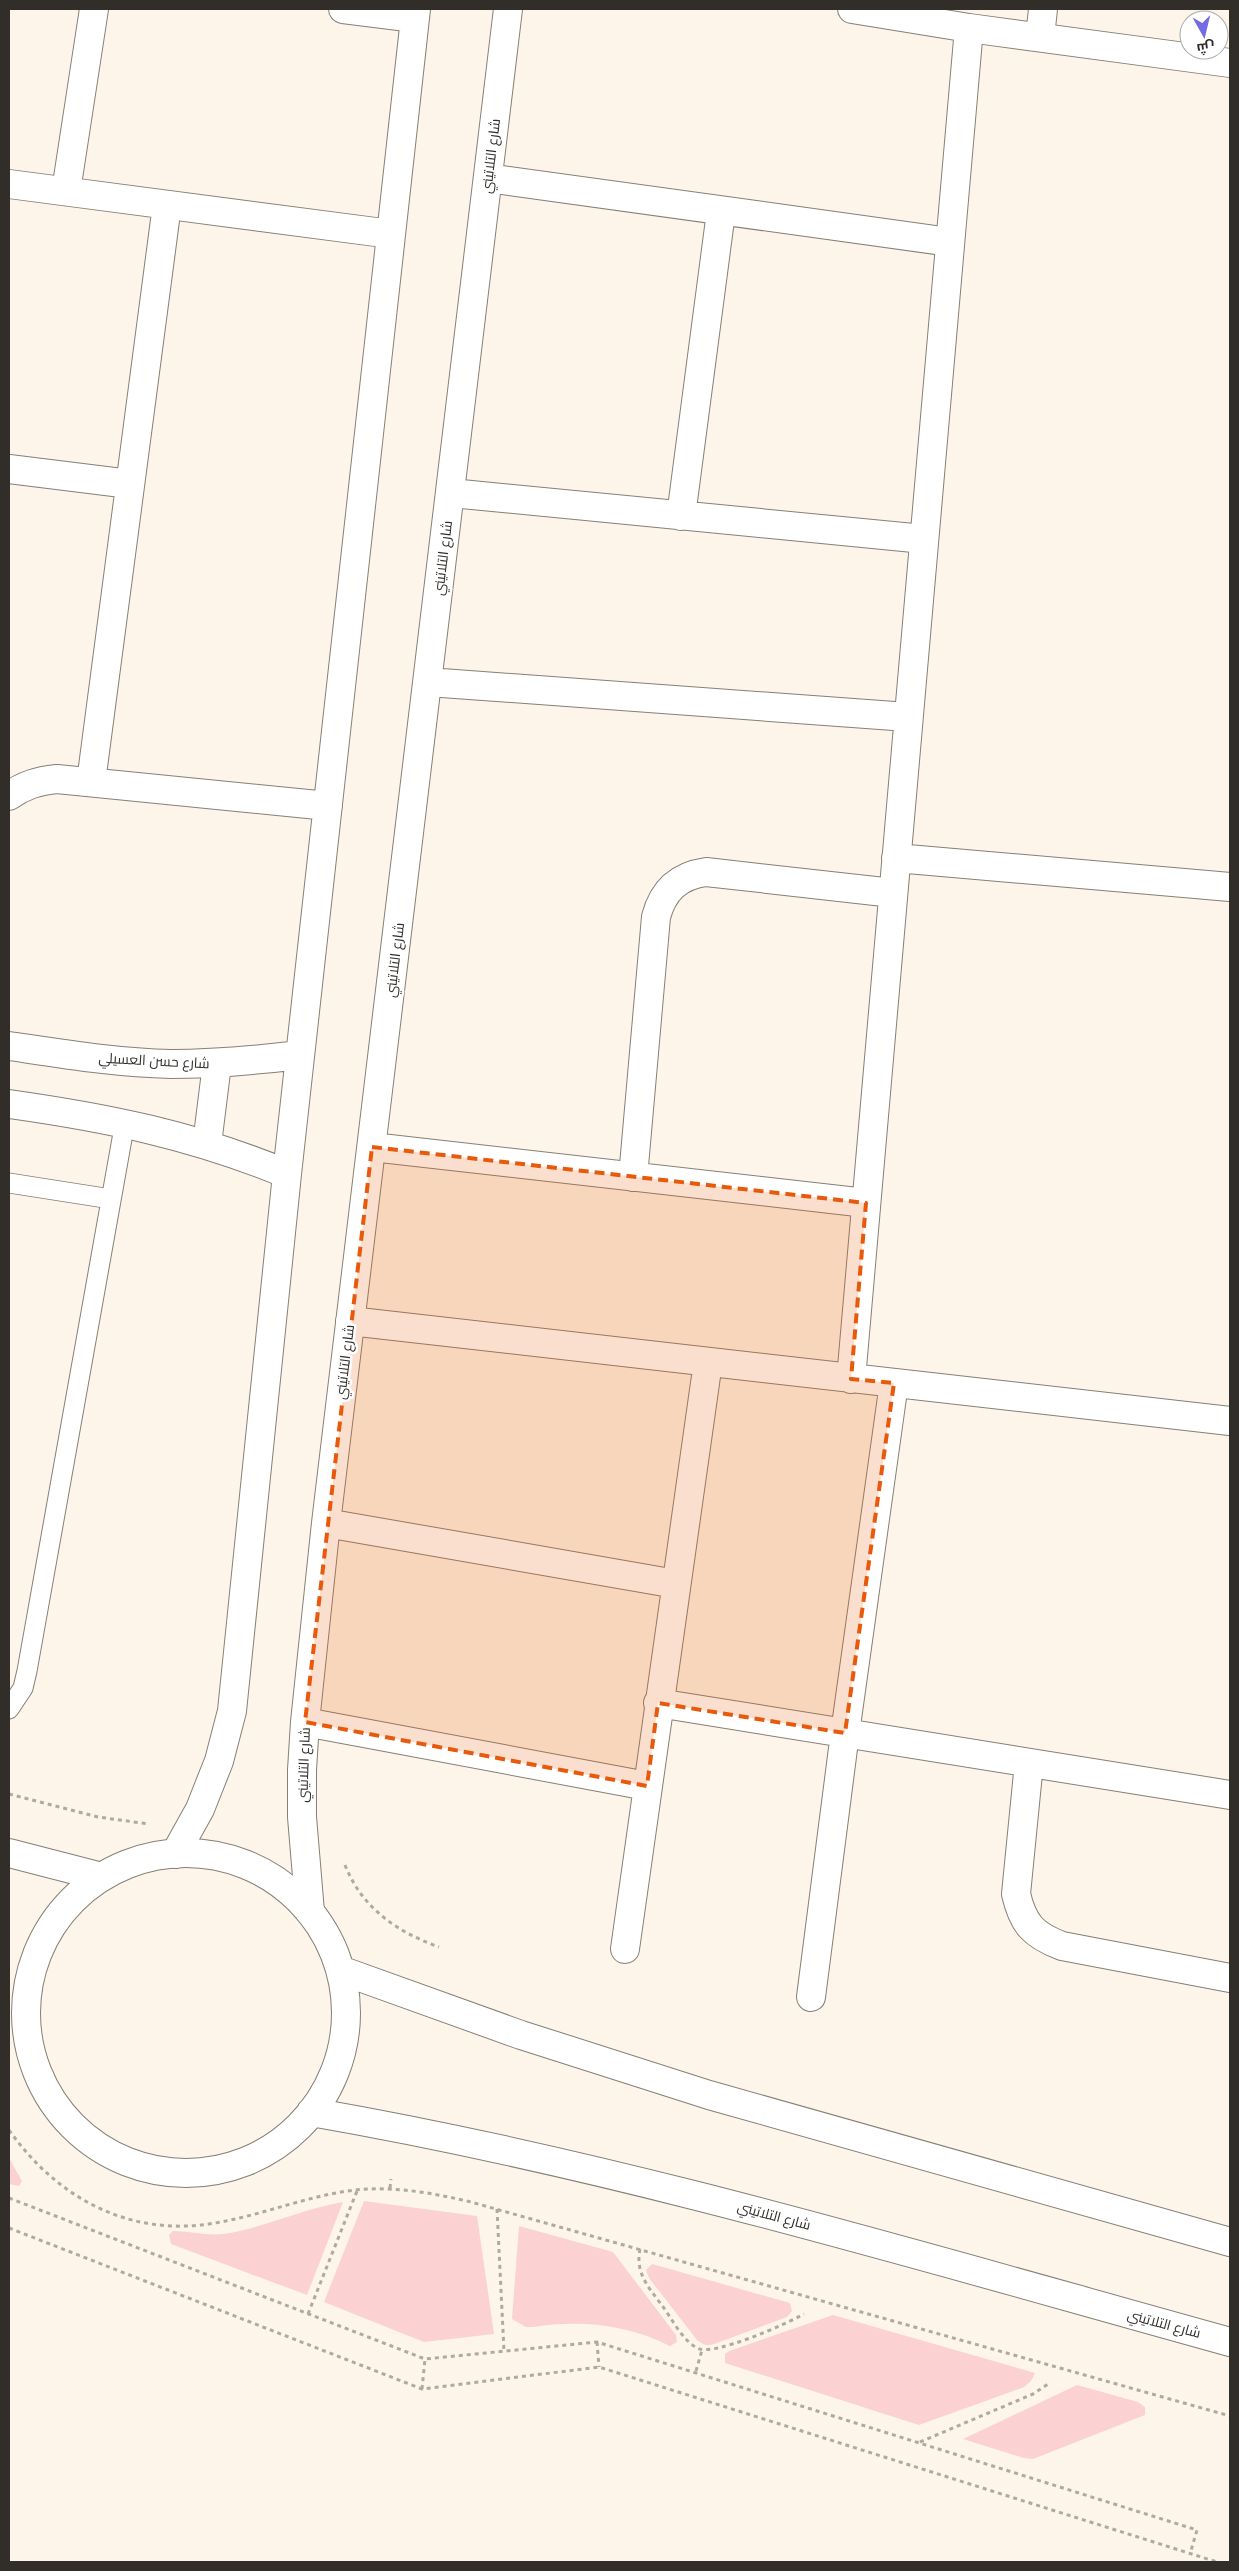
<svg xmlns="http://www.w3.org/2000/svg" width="1239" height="2571" font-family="'Varela Round',Cairo,sans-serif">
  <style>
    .green { fill: #fbd1d2 }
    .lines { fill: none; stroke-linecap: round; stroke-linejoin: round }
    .service-casing { stroke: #867f75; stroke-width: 21 }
    .minor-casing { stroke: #867f75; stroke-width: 30 }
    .secondary-casing { stroke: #867f75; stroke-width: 30 }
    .path { stroke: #afa9a0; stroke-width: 3; stroke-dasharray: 4 4; stroke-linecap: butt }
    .service { stroke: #fff; stroke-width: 19 }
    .minor { stroke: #fff; stroke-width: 28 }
    .secondary { stroke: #fff; stroke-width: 28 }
    .marked { fill: #e8590c; fill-opacity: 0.2; stroke: #e8590c; stroke-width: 4; stroke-dasharray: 10 6; stroke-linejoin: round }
    .labels { text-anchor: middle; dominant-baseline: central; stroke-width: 5; stroke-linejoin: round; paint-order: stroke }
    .street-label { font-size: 14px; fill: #312e2a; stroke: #fff }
  </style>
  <rect width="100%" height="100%" fill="#fdf5e9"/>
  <!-- green -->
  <path class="green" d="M9 2158 22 2181 19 2186 9 2184Z
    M364 2201 477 2216 494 2334 424 2342 324 2302Z
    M343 2202 307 2295 171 2244 169 2235 173 2231C189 2231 206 2236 223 2234 264 2228 302 2209 343 2202Z
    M519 2226 613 2252 676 2335 677 2342 670 2346C625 2324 582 2320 533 2327H526L512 2319Z
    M652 2264 790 2303 792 2311 787 2317 717 2343C709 2346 704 2346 697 2340L649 2278 646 2270Z
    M833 2315 1035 2373 1031 2381 1024 2387 919 2425 725 2363V2354L729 2351Z
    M1077 2385 1138 2402 1145 2407V2415L1033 2459 1024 2458 963 2439Z"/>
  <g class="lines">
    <!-- service casing -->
    <g class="service-casing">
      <path id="service" d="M9 1183 111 1199
        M9 1709 23 1688 27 1671 125 1122"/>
    </g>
    <!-- minor casing -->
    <g class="minor-casing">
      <path id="minor" d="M343 9 415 18
        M852 9 969 28 1230 63
        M1040 37 1043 9
        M488 178 950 242
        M9 184 391 234
        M66 191 94 9
        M9 469 130 484
        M451 493 924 539
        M681 516 721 212
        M428 682 908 717
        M91 782 167 205
        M9 796C24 785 38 781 57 779L328 806
        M896 858 1230 887
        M9 1046C63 1054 117 1063 171 1064 215 1064 257 1060 300 1055
        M9 1104C108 1118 193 1135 287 1174
        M207 1144 217 1064
        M372 1147 866 1203
        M633 1177 656 917C663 890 678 876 706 872L893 893
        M350 1321 1230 1421
        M851 1379 969 28
        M326 1523 676 1584
        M658 1703 1230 1795
        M305 1722 647 1786
        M1029 1763 1016 1894C1023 1924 1033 1935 1062 1946L1230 1978
        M175 1854 200 1809 219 1761 232 1711 287 1174 416 9
        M310 1912 302 1817V1770L305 1722 326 1523 508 9
        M625 1949 708 1362
        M811 1997 845 1733 894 1383"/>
    </g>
    <!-- secondary casing -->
    <g class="secondary-casing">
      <path id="secondary" d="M9 1853 102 1877
        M26 2013a160 160 0 1 1 320 0a160 160 0 1 1-320 0Z
        M340 1970 521 2035 709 2095 1230 2242
        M311 2112C623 2166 926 2258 1230 2342"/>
    </g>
    <!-- path -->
    <path class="path" d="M9 1794 98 1817 149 1824
      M345 1865C362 1908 397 1932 439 1947
      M9 2130C57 2198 130 2238 215 2223 263 2215 306 2196 355 2190 395 2186 433 2193 471 2202L1230 2416
      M390 2188 391 2179
      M9 2198 425 2359 597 2342 1197 2530 1190 2554
      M497 2209 504 2351
      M9 2228 422 2389 599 2367 1217 2562
      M640 2249C635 2272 648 2287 661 2304 671 2317 682 2340 697 2348 713 2357 786 2324 804 2314
      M308 2314 357 2191
      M597 2342 599 2367
      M696 2371 702 2350
      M422 2389 425 2359
      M920 2442 1033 2394 1048 2384"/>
    <!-- service -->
    <use href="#service" class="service"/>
    <!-- minor -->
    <use href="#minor" class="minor"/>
    <!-- secondary -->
    <use href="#secondary" class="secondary"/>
  </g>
  <!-- marked area -->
  <path class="marked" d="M372 1147 866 1203 851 1379 894 1383 845 1733 658 1703 647 1786 305 1722Z"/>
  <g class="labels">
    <!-- street labels -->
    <g class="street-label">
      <text transform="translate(491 156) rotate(-83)">شارع التلاتيني</text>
      <text transform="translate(443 558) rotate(-83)">شارع التلاتيني</text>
      <text transform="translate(395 960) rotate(-83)">شارع التلاتيني</text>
      <text transform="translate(154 1061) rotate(3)">شارع حسن العسيلي</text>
      <text transform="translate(345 1362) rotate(-83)">شارع التلاتيني</text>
      <text transform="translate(304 1765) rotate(-88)">شارع التلاتيني</text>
      <text transform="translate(774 2216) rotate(15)">شارع التلاتيني</text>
      <text transform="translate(1164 2324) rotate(15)">شارع التلاتيني</text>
    </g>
  </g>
  <!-- border -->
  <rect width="1239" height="2571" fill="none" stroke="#312e2a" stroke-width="20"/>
  <!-- north arrow -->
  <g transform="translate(1204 35) rotate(172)"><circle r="24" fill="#ffffff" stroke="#adabaa"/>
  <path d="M0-4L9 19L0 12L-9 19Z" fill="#736ae5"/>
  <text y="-8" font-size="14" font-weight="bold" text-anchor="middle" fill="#312e2a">ش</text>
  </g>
</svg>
